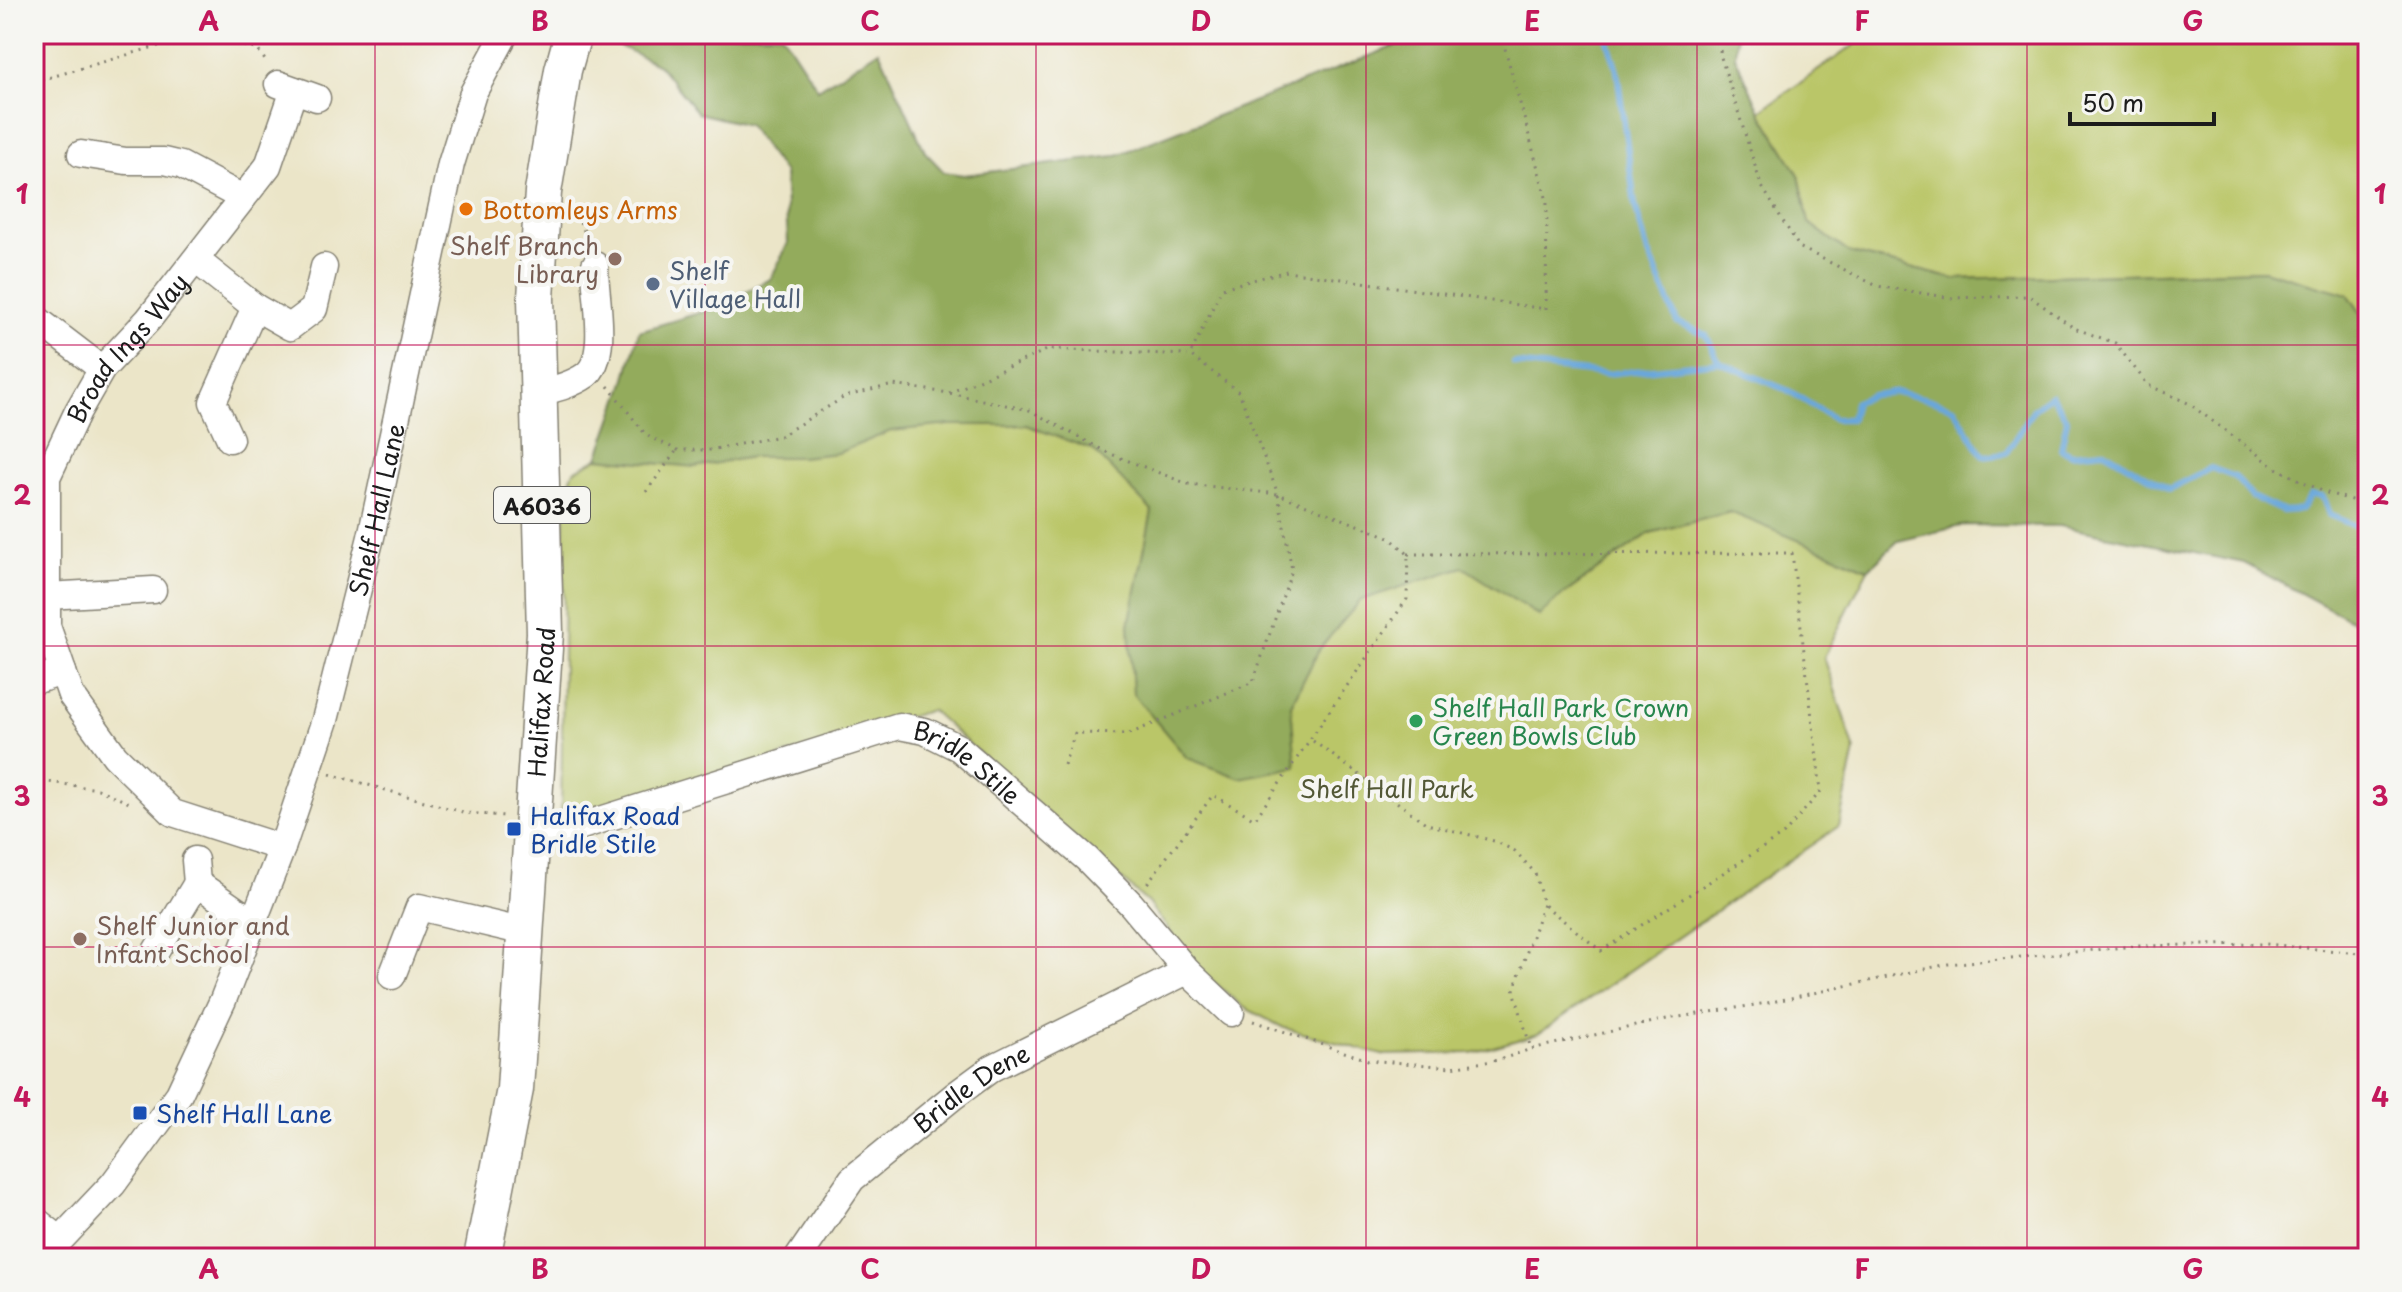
<svg xmlns="http://www.w3.org/2000/svg" width="2402" height="1292" font-family="'Playpen Sans',sans-serif">
  <style>
    .green { fill: #bac667; stroke: #6b7142; stroke-width: 2 }
    .forest { fill: #93ab5c; stroke: #58643c; stroke-width: 2 }
    .lines { fill: none; stroke-linecap: round; stroke-linejoin: round }
    .stream { stroke: #69a7db; stroke-width: 6 }
    .minor-casing { stroke: #848072; stroke-width: 29 }
    .highway-casing { stroke: #848072; stroke-width: 39 }
    .path { stroke: #848072; stroke-width: 3; stroke-dasharray: 2 6; stroke-linecap: butt }
    .minor { stroke: #fff; stroke-width: 26 }
    .highway { stroke: #fff; stroke-width: 36 }
    .grid { fill: none; stroke: #c2185b; stroke-width: 2; stroke-opacity: 0.55 }
    .food-dot { fill: #e8710a; stroke: #f6f6f2; stroke-width: 3 }
    .education-dot { fill: #8d6e63; stroke: #f6f6f2; stroke-width: 3 }
    .service-dot { fill: #5c6f8a; stroke: #f6f6f2; stroke-width: 3 }
    .leisure-dot { fill: #2e9e5b; stroke: #f6f6f2; stroke-width: 3 }
    .transit-dot { fill: #1a4fb4; stroke: #f6f6f2; stroke-width: 3 }
    .labels { text-anchor: middle; dominant-baseline: central; stroke-width: 8; stroke-linejoin: round; paint-order: stroke }
    .shield { fill: #f6f6f2; stroke: #5d5d5c; stroke-width: 2 }
    .shield-label { font-size: 22px; font-weight: bold; fill: #1c1c1c }
    .food-label { font-size: 24px; fill: #c56008; stroke: #f6f6f2; text-anchor: start }
    .education-label { font-size: 24px; fill: #785e54; stroke: #f6f6f2; text-anchor: end }
    .service-label { font-size: 24px; fill: #4e5e75; stroke: #f6f6f2; text-anchor: start }
    .street-label { font-size: 24px; fill: #1c1c1c; stroke: #f6f6f2 }
    .leisure-label { font-size: 24px; fill: #27864d; stroke: #f6f6f2; text-anchor: start }
    .park-label { font-size: 24px; fill: #535836; stroke: #f6f6f2 }
    .transit-label { font-size: 24px; fill: #164399; stroke: #f6f6f2; text-anchor: start }
    .neatline { fill: none; stroke: #c2185b; stroke-width: 3 }
    .grid-label { font-size: 26px; text-anchor: middle; font-weight: bold; fill: #c2185b }
  </style>
  <rect width="100%" height="100%" fill="#f6f6f2"/>
  <filter id="ink" filterUnits="userSpaceOnUse"><feTurbulence type="fractalNoise" baseFrequency=".0125" numOctaves="2"/><feDisplacementMap in="SourceGraphic" scale="16" xChannelSelector="R" yChannelSelector="G"/><feConvolveMatrix kernelMatrix="1 2 1 2 8 2 1 2 1" color-interpolation-filters="sRGB"/></filter>
  <filter id="wash" filterUnits="userSpaceOnUse"><feTurbulence type="fractalNoise" baseFrequency=".006" numOctaves="4" result="noise"/><feDisplacementMap in="SourceGraphic" scale="32" xChannelSelector="R" yChannelSelector="G"/><feGaussianBlur stdDeviation="1.8" result="paint"/><feColorMatrix in="noise" values="0 0 0 0 0 0 0 0 0 0 0 0 0 0 0 0 0 1.4 0 .05"/><feComposite in="paint" operator="in"/></filter>
  <g filter="url(#wash)">
    <rect width="100%" height="100%" fill="#ebe5c8"/>
    <!-- green -->
    <path class="green" d="M1870 34H2368V324L2348 294 2263 270 1954 279 1848 252 1809 223 1799 175 1760 111Z
      M998 344 1561 596 1650 533 1731 512 1868 569 1824 657 1855 751 1839 826 1538 1034 1472 1053 1382 1055 1284 1028 1243 1007 1199 969 1148 903 931 710 561 824 565 494 574 471 598 458Z"/>
    <!-- forest -->
    <path class="forest" d="M604 34H782L818 89 879 50 925 152 944 172 964 175 1115 156 1395 46 1411 34H1737L1735 56 1760 111 1799 175 1809 223 1848 252 1954 279 2263 270 2348 294 2368 324V629L2244 563 2060 526 1965 525 1898 541 1868 569 1730 512 1650 533 1561 596 1539 616 1463 567 1361 600 1320 648 1291 705 1296 767 1240 778 1187 758 1133 694 1129 625 1152 511 1093 450 1026 425H950L891 431 838 453 801 457H752L695 467 598 458 624 385 639 331 709 310 771 279 788 243 784 173 748 125 698 113 659 65 603 38Z"/>
    <g class="lines">
      <!-- stream -->
      <path class="stream" d="M1606 34 1617 71 1635 205 1646 246 1677 322 1706 335 1719 362 1789 391 1834 419H1851L1855 402 1872 395 1895 392 1928 399 1954 408 1983 456 2006 453 2033 410 2051 395 2067 420 2061 449 2071 454 2104 451 2169 489 2211 468 2235 477 2252 497 2282 511 2301 510 2311 495 2323 497 2329 515 2358 527 2368 528
        M1514 364 1606 374 1719 362"/>
    </g>
  </g>
  <g filter="url(#ink)">
    <g class="lines">
      <!-- minor casing -->
      <g class="minor-casing">
        <g id="minor">
          <path d="M278 84 317 98"/>
          <path d="M81 154 126 161H164L181 165 241 197"/>
          <path d="M196 260 255 307 290 327 314 309 324 267"/>
          <path d="M34 317 102 369"/>
          <path d="M539 393C554 389 572 385 586 375 610 356 594 293 595 265"/>
          <path d="M230 439 213 402 255 307"/>
          <path d="M47 596 153 590"/>
          <path d="M34 681 63 672"/>
          <path id="s1" d="M532 836 575 828 899 726 925 731 959 748 1087 859 1131 904 1187 971 1231 1013"/>
          <path id="s2" d="M282 848 173 813 115 756 71 695 47 626V477L78 411 102 369 148 320 268 166 294 90"/>
          <path d="M195 860 197 883 253 922"/>
          <path d="M156 951 197 883"/>
          <path d="M392 976 419 907 525 932"/>
          <path d="M34 1219 59 1239"/>
          <path id="s3" d="M43 1258 113 1184 179 1094 223 1000 282 848 325 720 371 537 451 164 473 93 505 34"/>
          <path id="s4" d="M798 1258 852 1179 954 1096 992 1068 1187 971"/>
        </g>
      </g>
      <!-- highway casing -->
      <g class="highway-casing">
        <g id="highway">
          <path id="s5" d="M482 1258 515 1089 545 633 536 298 543 192 563 70 573 34"/>
        </g>
      </g>
      <!-- path -->
      <path class="path" d="M206 34 258 50 267 63
        M1721 34 1720 54 1761 185 1799 247 1877 286 1952 298 2029 296 2074 328 2115 343 2148 385 2188 403 2276 468 2324 492 2368 505
        M34 82 199 34
        M570 200 590 244
        M608 386 646 435 677 450H710L780 436 846 396 893 385 949 393 1029 410 1108 453 1188 484 1278 494 1389 537 1408 554 1407 599 1255 819 1213 795 1146 885
        M949 393 1049 349 1188 355
        M646 492 677 450
        M1408 554 1792 553 1821 791 1784 834 1601 951 1543 904
        M1313 741 1427 824 1494 841 1515 851 1535 873 1543 904 1514 990 1531 1049
        M1064 765 1075 733 1129 734 1253 682 1292 570 1278 494 1239 392 1190 355 1222 288 1287 271 1546 309 1547 201 1501 34
        M330 774 466 813 505 816
        M34 780 98 789 129 803
        M1253 1021 1368 1060 1451 1067 1499 1060 1531 1049 1667 1019 1767 1003 1948 964 2136 946 2266 944 2368 954"/>
      <!-- minor -->
      <use href="#minor" class="minor"/>
      <!-- highway -->
      <use href="#highway" class="highway"/>
    </g>
  </g>
  <!-- grid -->
  <path class="grid" d="M375 34V1258M705 34V1258M1036 34V1258M1366 34V1258M1697 34V1258M2027 34V1258M34 345H2368M34 646H2368M34 947H2368"/>
  <!-- markers -->
  <circle class="food-dot" cx="466" cy="209" r="8"/>
  <g class="education-dot">
    <circle cx="615" cy="259" r="8"/>
    <circle cx="80" cy="939" r="8"/>
  </g>
  <circle class="service-dot" cx="653" cy="284" r="8"/>
  <circle class="leisure-dot" cx="1416" cy="721" r="8"/>
  <g class="transit-dot">
    <rect x="506" y="821" width="16" height="16" rx="4"/>
    <rect x="132" y="1105" width="16" height="16" rx="4"/>
  </g>
  <g class="labels">
    <!-- shield labels -->
    <rect class="shield" x="494" y="487" width="96" height="36" rx="6"/>
    <g class="shield-label">
      <text x="542" y="505">A6036</text>
    </g>
    <!-- food labels -->
    <g class="food-label">
      <text x="482" y="209">Bottomleys Arms</text>
    </g>
    <!-- education labels -->
    <g class="education-label">
      <text x="599" y="245">Shelf Branch<tspan x="599" dy="28">Library</tspan></text>
      <text x="96" y="925" text-anchor="start">Shelf Junior and<tspan x="96" dy="28">Infant School</tspan></text>
    </g>
    <!-- service labels -->
    <g class="service-label">
      <text x="669" y="270">Shelf<tspan x="669" dy="28">Village Hall</tspan></text>
    </g>
    <!-- street labels -->
    <g class="street-label">
      <text stroke="none"><textPath href="#s2" startOffset="646">Broad Ings Way</textPath></text>
      <text stroke="none"><textPath href="#s3" startOffset="832">Shelf Hall Lane</textPath></text>
      <text stroke="none"><textPath href="#s5" startOffset="560">Halifax Road</textPath></text>
      <text stroke="none"><textPath href="#s1" startOffset="462">Bridle Stile</textPath></text>
      <text stroke="none"><textPath href="#s4" startOffset="246">Bridle Dene</textPath></text>
    </g>
    <!-- leisure labels -->
    <g class="leisure-label">
      <text x="1432" y="707">Shelf Hall Park Crown<tspan x="1432" dy="28">Green Bowls Club</tspan></text>
    </g>
    <!-- park labels -->
    <g class="park-label">
      <text x="1387" y="788">Shelf Hall Park</text>
    </g>
    <!-- transit labels -->
    <g class="transit-label">
      <text x="530" y="815">Halifax Road<tspan x="530" dy="28">Bridle Stile</tspan></text>
      <text x="156" y="1113">Shelf Hall Lane</text>
    </g>
  </g>
  <!-- margin -->
  <rect width="2402" height="1292" fill="none" stroke="#f6f6f2" stroke-width="88"/>
  <!-- scale -->
  <path d="M2070 112v12h144v-12" fill="none" stroke="#1c1c1c" stroke-width="4"/>
  <text x="2082" y="112" font-size="24" fill="#1c1c1c" stroke="#f6f6f2" stroke-width="6" paint-order="stroke">50 m</text>
  <rect x="44" y="44" width="2314" height="1204" class="neatline"/>
  <g class="grid-label">
    <text x="209" y="31">A</text>
    <text x="540" y="31">B</text>
    <text x="870" y="31">C</text>
    <text x="1201" y="31">D</text>
    <text x="1532" y="31">E</text>
    <text x="1862" y="31">F</text>
    <text x="2193" y="31">G</text>
    <text x="22" y="204">1</text>
    <text x="2380" y="204">1</text>
    <text x="22" y="505">2</text>
    <text x="2380" y="505">2</text>
    <text x="22" y="806">3</text>
    <text x="2380" y="806">3</text>
    <text x="22" y="1107">4</text>
    <text x="2380" y="1107">4</text>
    <text x="209" y="1279">A</text>
    <text x="540" y="1279">B</text>
    <text x="870" y="1279">C</text>
    <text x="1201" y="1279">D</text>
    <text x="1532" y="1279">E</text>
    <text x="1862" y="1279">F</text>
    <text x="2193" y="1279">G</text>
  </g>
</svg>
